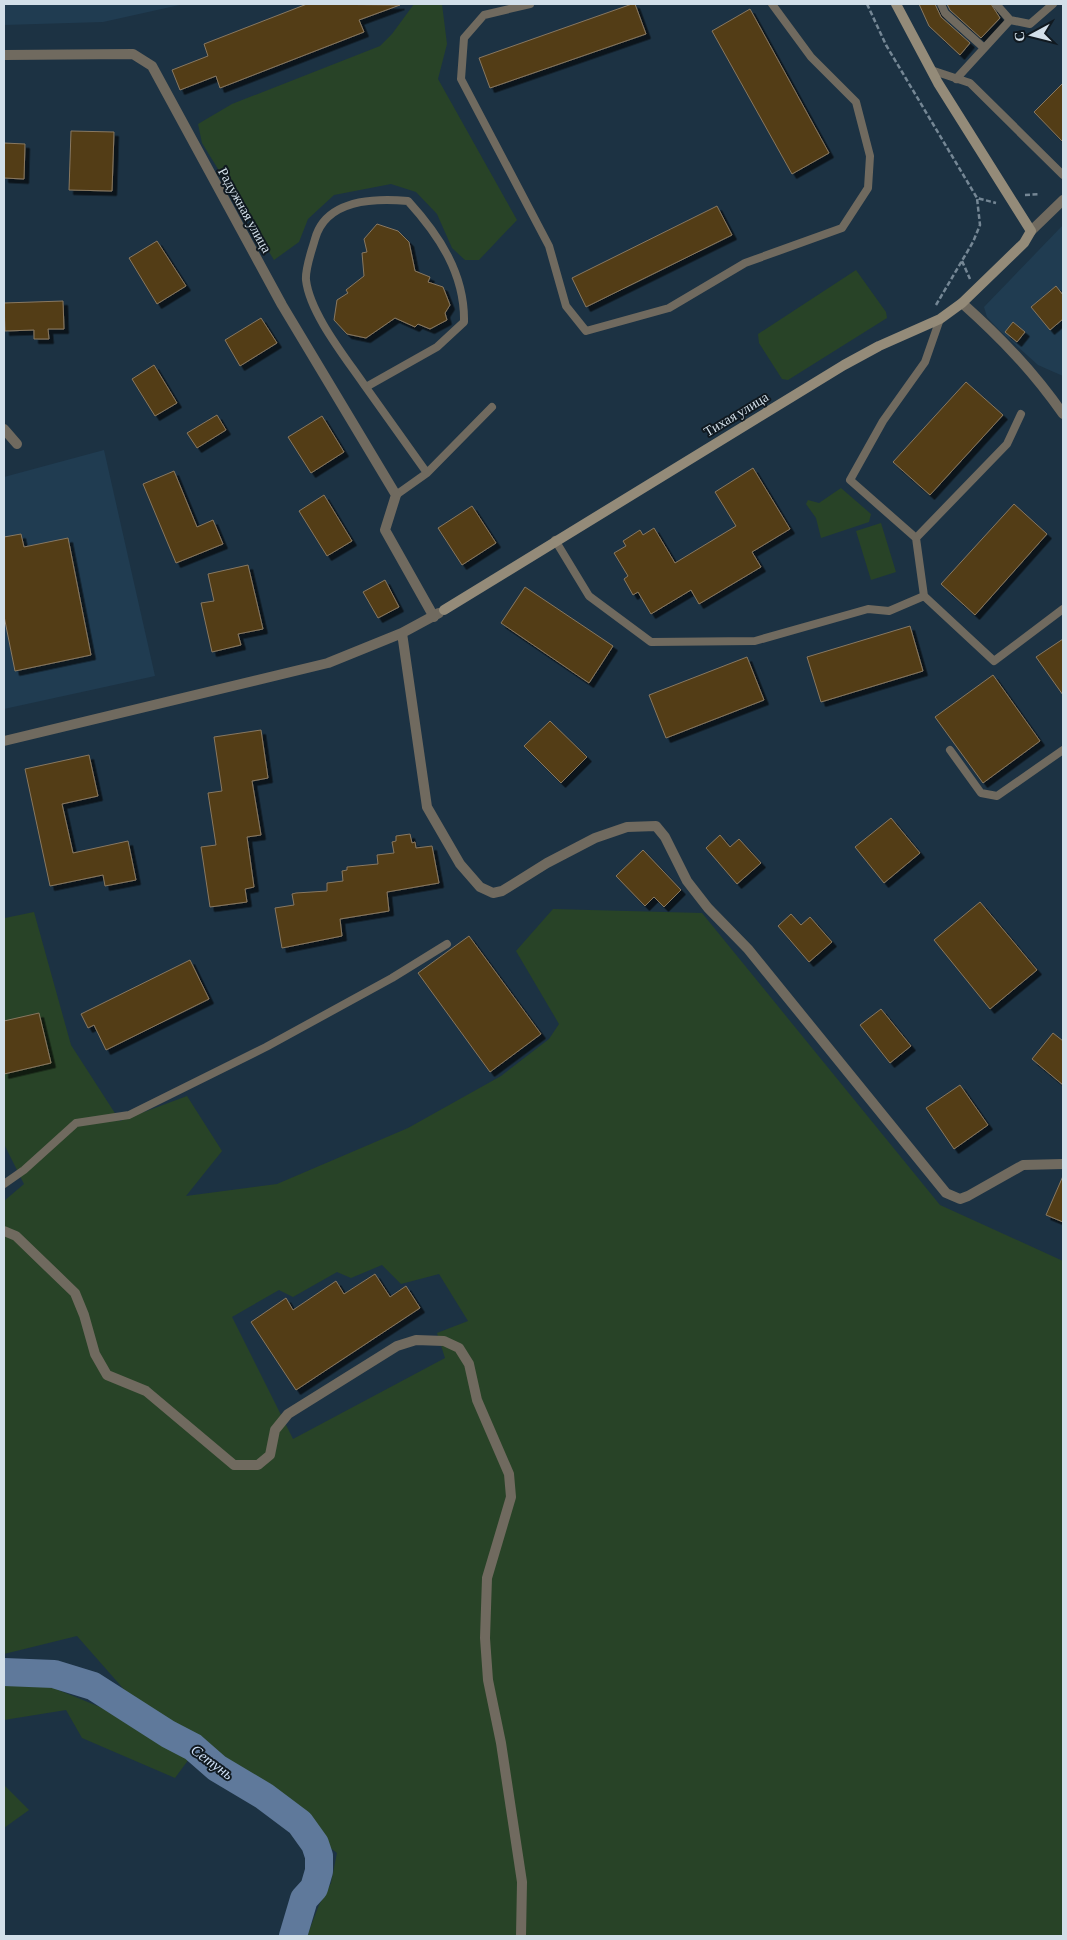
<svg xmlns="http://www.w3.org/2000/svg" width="1067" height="1940" font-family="'Crimson Pro',serif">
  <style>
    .built { fill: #203c51 }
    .green { fill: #284327; fill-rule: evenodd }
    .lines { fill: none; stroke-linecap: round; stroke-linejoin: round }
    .river { stroke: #5f799b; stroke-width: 28 }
    .building { fill: #523c17; stroke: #887860; filter: url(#shadow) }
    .path { stroke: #758795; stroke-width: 2.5; stroke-dasharray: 5 2.5; stroke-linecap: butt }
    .lane { stroke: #706a5f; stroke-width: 8 }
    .street { stroke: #706a5f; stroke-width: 10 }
    .secondary { stroke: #948b79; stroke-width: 10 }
    .labels { text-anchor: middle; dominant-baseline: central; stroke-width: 4; stroke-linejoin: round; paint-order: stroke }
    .street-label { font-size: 14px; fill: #d2dfe9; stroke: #101920 }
    .water-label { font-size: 15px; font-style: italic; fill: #d1e2f9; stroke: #101920 }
  </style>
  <defs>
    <filter id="shadow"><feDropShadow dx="4.5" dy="4.5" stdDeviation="0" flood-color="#0009"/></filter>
  </defs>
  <rect width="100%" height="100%" fill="#1c3243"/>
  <!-- built -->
  <path class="built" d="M4 4H184L103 22 4 25Z
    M1063 225V376L1038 365 999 330 987 317 984 307Z
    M104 450 155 676 4 709V477Z"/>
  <!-- green -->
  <path class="green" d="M414 4H442L447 44 438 79 517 220 479 260H465L452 248 437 214 416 192 391 184 334 195 308 219 299 242 274 260 202 143 198 124 232 104 380 46 392 34Z
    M856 270 886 312 887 318 788 380 782 379 759 343 758 334Z
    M841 488 871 514 869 522 821 538 816 518 806 504 808 500 819 503Z
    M881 523 896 572 871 580 856 531Z
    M553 909 702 913 940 1205 1063 1261V1936H307L319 1905 331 1883 337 1853 128 1694 77 1636 4 1654V1201L24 1184 4 1144 5 918 34 912 71 1045 120 1121 187 1096 222 1151 186 1196 277 1184 408 1128 501 1076 549 1039 559 1024 516 951ZM382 1265 401 1284 439 1274 468 1321 437 1333 445 1358 293 1439 232 1317 279 1290 293 1297 337 1272 351 1278Z
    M4 1684 46 1685 127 1718 189 1759 175 1778 82 1738 66 1710 4 1720Z
    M4 1785 29 1810 4 1828Z"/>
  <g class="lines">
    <!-- river -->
    <path class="river" d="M4 1672 54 1674 93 1686 168 1734 193 1747 217 1768 264 1796 300 1823 315 1844 319 1856V1871L314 1888 304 1899 293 1936"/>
  </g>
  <!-- building -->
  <path class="building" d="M307 4 400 5 359 20 364 32 220 88 216 76 180 90 172 70 208 56 204 44Z
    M632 4H635L646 34 490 88 479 58Z
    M919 4H935L941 17 970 43 960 55 929 26Z
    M947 4H991L1000 18 981 38 950 10Z
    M750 9 829 153 792 174 712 31Z
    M1063 83V142L1034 112Z
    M71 131 114 132 112 191 69 190Z
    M4 143 25 144 24 179 4 178Z
    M717 206 732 235 586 307 572 278Z
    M377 224 398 231 409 242 415 271 430 277 428 282 443 287 450 305 445 313 447 320 430 329 418 324 415 327 395 318 366 338 347 334 334 320 337 300 348 293 346 290 364 276 362 253 367 252 364 239Z
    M157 241 186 286 157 304 129 258Z
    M1056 286 1063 295V319L1050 330 1031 307Z
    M63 301 64 329H48L49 339H34V330L5 331 4 303Z
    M261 318 277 343 240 366 225 340Z
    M1013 322 1025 332 1017 342 1005 332Z
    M154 365 177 403 155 416 132 379Z
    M966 382 1003 415 930 495 893 462Z
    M217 415 226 430 197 448 187 433Z
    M322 416 344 452 311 473 288 437Z
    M753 468 790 529 752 552 761 567 699 604 691 590 651 614 638 592 633 595 624 579 628 576 614 553 626 546 623 541 640 530 643 535 654 528 675 563 736 526 715 492Z
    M174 471 197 527 213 520 223 544 176 563 143 484Z
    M324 495 352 541 327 556 299 511Z
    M1014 504 1047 534 975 615 941 584Z
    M472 506 496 543 462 565 438 528Z
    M21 534 24 547 68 538 91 655 15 671 4 616V537Z
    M248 565 263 629 238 634 241 645 212 652 201 603 214 601 208 574Z
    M385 580 399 607 378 618 363 592Z
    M525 587 613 646 589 683 501 623Z
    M910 626 923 671 821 702 807 657Z
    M1063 639V695L1036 657Z
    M747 657 764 700 666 738 649 695Z
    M993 675 1040 741 983 783 935 717Z
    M550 721 587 757 561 783 524 746Z
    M261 730 268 778 252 781 261 835 247 837 254 887 245 889 247 902 210 907 201 847 216 845 208 793 222 791 214 737Z
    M89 755 98 796 62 804 73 853 128 841 136 880 105 886 103 875 50 886 25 769Z
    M891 818 920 853 884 883 855 847Z
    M410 834 412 843 415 842 416 848 432 846 439 883 387 892 389 911 340 919 342 936 282 948 275 908 294 905 292 894 296 893 327 891V883L343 881 342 871 347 870V867L378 864 377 855 394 853 392 842 396 841V836Z
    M720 835 730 847 739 839 761 863 737 884 706 848Z
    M643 850 681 890 664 907 654 897 645 906 616 876Z
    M980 902 1037 970 990 1009 934 940Z
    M791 914 801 925 810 917 832 942 809 962 778 926Z
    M469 936 541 1034 490 1072 418 973Z
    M190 960 209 999 106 1050 94 1025 88 1028 81 1014Z
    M881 1009 911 1046 890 1063 860 1025Z
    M39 1013 51 1063 4 1074V1021Z
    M1053 1033 1063 1041V1085L1032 1059Z
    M960 1085 988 1125 954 1149 926 1108Z
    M1063 1176V1222L1046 1215Z
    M375 1274 390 1297 406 1286 420 1308 296 1390 251 1322 286 1298 293 1310 336 1281 344 1294Z"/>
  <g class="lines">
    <!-- path -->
    <path class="path" d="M867 4 886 45 977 198 996 203
      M1025 195 1040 194
      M962 261 970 279
      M936 305 973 242 980 225 977 198"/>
    <!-- lane -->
    <path class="lane" d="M530 4 484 15 464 38 461 79 549 246 566 306 586 331 669 308 745 263 842 228 868 188 870 156 856 102 811 57 772 4
      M941 4 945 13 984 48
      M996 4 1010 20
      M931 70 970 83 1063 175
      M956 79 1010 20 1030 24 1053 4
      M940 319 925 362 883 421 850 480 916 538 924 596 994 661 1063 609
      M366 387 437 347 464 322C465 274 439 235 408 201 374 198 326 199 315 239 312 250 305 268 306 280 310 314 346 358 365 386 386 415 406 444 427 473
      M396 495 427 473 492 407
      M916 538 1007 444 1021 414
      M555 540 589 596 651 642 755 641 868 609 889 611 924 596
      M950 750 981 793 997 796 1063 750
      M4 1184 24 1170 76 1123 129 1115 266 1047 392 978 447 944"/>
    <!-- street -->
    <path class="street" d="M4 55 133 54 152 66 282 305 396 495 385 530 434 617
      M1031 231 1063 200
      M962 303C1001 338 1033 371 1063 414
      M4 429 17 444
      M402 633 427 807 460 864 480 887 493 893 502 891 547 863 595 838 627 827 656 826 665 837 687 881 708 908 748 949 946 1193 960 1199 968 1196 1023 1165 1063 1164
      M4 741 328 663 402 633 439 613
      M4 1231 16 1236 75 1293 84 1315 95 1354 107 1375 146 1391 234 1465H258L270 1455 275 1430 288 1414 397 1346 416 1340 444 1341 459 1348 469 1364 477 1400 509 1474 511 1497 487 1578 485 1638 488 1680 501 1743 522 1882 521 1936"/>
    <!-- secondary -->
    <path class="secondary" d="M444 610 844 365 879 346 940 319 962 303 1024 243 1031 231 938 83 896 4"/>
  </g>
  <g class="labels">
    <!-- street labels -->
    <g class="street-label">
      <text transform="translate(245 210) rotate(61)">Радужная улица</text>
      <text transform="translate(736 414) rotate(-31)">Тихая улица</text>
    </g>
    <!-- water labels -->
    <g class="water-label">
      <text transform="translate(212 1762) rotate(36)">Сетунь</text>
    </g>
  </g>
  <!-- border -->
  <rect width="1067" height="1940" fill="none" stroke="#d2dfe9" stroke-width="10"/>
  <!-- north arrow -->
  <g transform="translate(1032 35) rotate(263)" stroke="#101920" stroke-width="4" paint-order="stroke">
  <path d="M0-4L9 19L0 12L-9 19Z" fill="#d2dfe9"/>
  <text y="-8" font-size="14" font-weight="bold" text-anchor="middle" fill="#d2dfe9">С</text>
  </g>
</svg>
